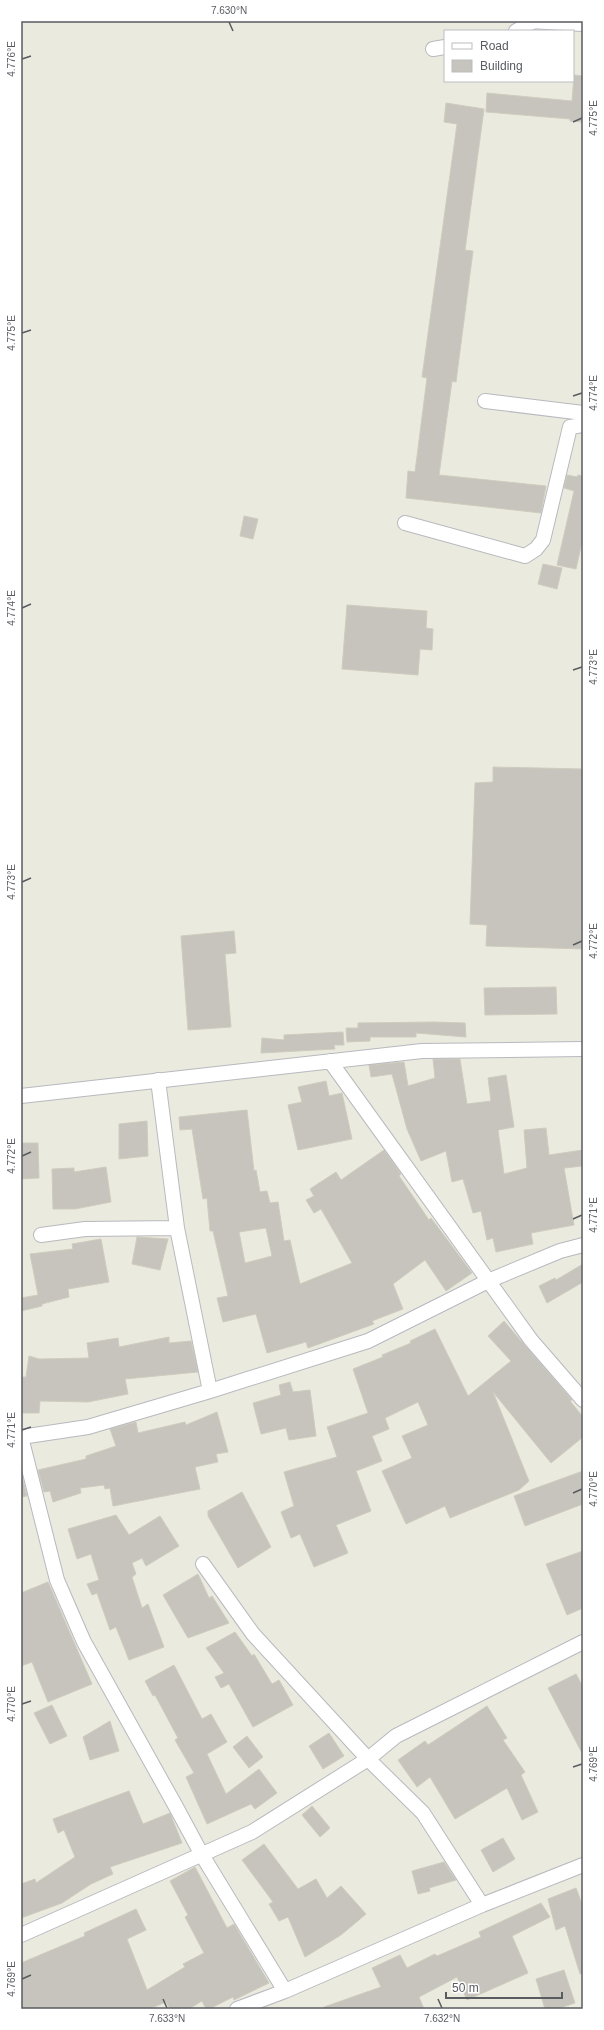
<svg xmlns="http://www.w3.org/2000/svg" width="604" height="2030" font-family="Arial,sans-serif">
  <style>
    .building { fill: #c6c4bc; stroke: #cfccbe; fill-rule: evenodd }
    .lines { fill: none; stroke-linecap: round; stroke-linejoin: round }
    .street-casing { stroke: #b7b9be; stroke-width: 16 }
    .street { stroke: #fff; stroke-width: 14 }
    .ticks { fill: none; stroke: #585b60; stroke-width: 1.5 }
    .neatline { fill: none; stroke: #585b60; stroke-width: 1.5 }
    .ticks-label { font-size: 10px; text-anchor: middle; fill: #585b60 }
  </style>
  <rect width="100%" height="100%" fill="#ebeadf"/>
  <!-- building -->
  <path class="building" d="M574 75 583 76V122L570 121V119L486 112 487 93 572 101Z
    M446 103 484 109 465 250 473 251 456 382 452 381 439 475 546 486 541 513 406 498 408 471 415 472 427 378 422 377 457 124 444 122Z
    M567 475 577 477 578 475 583 476V538L576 569 557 565 574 491 564 488Z
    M244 516 258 519 253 539 240 536Z
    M543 564 562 568 557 589 538 584Z
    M347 605 427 611 426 628 433 629 432 650 420 649 418 675 342 669Z
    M493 767 583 769V949L486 946 487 925 470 924 475 783 493 782Z
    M234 931 236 953 225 954 231 1027 188 1030 181 936Z
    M556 987 557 1014 485 1015 484 988Z
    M434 1022 465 1023 466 1037 416 1033V1037H370V1041L347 1042 346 1028H358V1023Z
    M343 1032 344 1045H334L335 1049 261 1053 262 1038 284 1040V1035Z
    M433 1059H460L467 1104 491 1101 488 1078 506 1075 514 1127 498 1130 504 1174 527 1168 524 1130 546 1128 549 1155 583 1150V1166L564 1168 574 1225 531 1233 533 1244 496 1252 493 1238 487 1240 481 1211 473 1213 463 1179 452 1182 446 1151 421 1161 407 1129 392 1074 371 1077 369 1065 404 1062 408 1086 435 1078Z
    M326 1081 329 1096 342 1093 352 1139 298 1150 288 1105 302 1102 298 1087Z
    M247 1110 254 1171 256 1170 260 1192 267 1191 270 1203 278 1202 284 1241 290 1240 300 1284 352 1263 321 1209 314 1213 306 1200 314 1196 310 1189 336 1172 341 1180 384 1150 401 1174 399 1176 429 1220 431 1218 472 1273 446 1291 425 1260 393 1284 403 1309 372 1321 374 1324 308 1348 306 1342 267 1353 256 1314 223 1322 217 1298 228 1296 213 1231H210L207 1198 203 1199 192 1129 180 1130 179 1117ZM266 1228 272 1256 245 1263 239 1232Z
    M147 1121 148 1156 119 1159V1124Z
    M21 1143H38L39 1178 21 1179Z
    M106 1167 111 1202 75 1209H53L52 1169 74 1168V1172Z
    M137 1237 168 1239 160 1270 132 1264Z
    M101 1239 109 1282 68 1289 69 1297 42 1304V1306L21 1311V1298L38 1295 30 1254 73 1249 72 1244Z
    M583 1264V1282L547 1303 539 1286 555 1278 556 1280Z
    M504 1321 572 1400 570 1401 583 1417V1437L551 1463 493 1392 529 1481 519 1490 450 1518 445 1506 406 1524 382 1471 412 1458 402 1436 428 1425 418 1402 385 1418 389 1429 372 1436 382 1461 356 1471 371 1511 336 1525 348 1553 314 1567 300 1534 291 1538 281 1512 294 1506 284 1472 337 1457 327 1427 368 1413 353 1369 383 1357 382 1355 411 1343 410 1341 435 1329 468 1396 511 1361 488 1336Z
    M169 1337V1343L191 1341 198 1372 125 1379 128 1394 88 1402 40 1401 39 1413H21V1377H26L29 1356 39 1359 89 1358 87 1343 118 1338 119 1347Z
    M290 1382 293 1392 310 1390 316 1436 289 1440 286 1428 261 1434 253 1403 281 1395 279 1385Z
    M217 1412 228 1452 216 1454 218 1462 195 1467 200 1489 113 1506 110 1488 105 1489 104 1485 80 1488 81 1493 53 1502 50 1491 44 1492 38 1470 86 1459V1456L116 1446 110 1429 136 1422 138 1433 185 1422 186 1425Z
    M583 1471V1504L525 1526 514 1496Z
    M21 1473 27 1496 21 1497Z
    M242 1492 271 1547 238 1568 208 1516V1511Z
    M116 1515 129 1535 160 1516 179 1546 146 1566 142 1558 132 1563 136 1574 132 1577 142 1608 148 1604 164 1647 129 1660 116 1627 110 1630 97 1593 92 1595 87 1584 99 1580 91 1554 77 1559 68 1529Z
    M583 1551V1608L567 1615 546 1564Z
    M198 1574 209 1598 212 1596 229 1623 188 1638 163 1595Z
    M48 1582 92 1684 48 1702 32 1662 21 1666V1593Z
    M235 1632 252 1656 254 1654 272 1684 279 1680 293 1705 253 1727 229 1684 221 1688 215 1677 224 1673 206 1648Z
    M174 1665 202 1719 211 1714 227 1742 207 1754 226 1794 259 1769 277 1793 255 1809 251 1804 207 1824 186 1777 194 1773 175 1740 178 1738 155 1695 153 1696 145 1681Z
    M576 1674 583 1687V1755L548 1688Z
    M52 1705 67 1736 50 1744 34 1713Z
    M487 1706 507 1738 503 1740 525 1772 521 1775 538 1812 522 1820 507 1788 455 1819 430 1777 417 1787 398 1760 425 1741 428 1745Z
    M110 1721 119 1751 90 1760 83 1737Z
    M329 1733 344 1756 323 1769 309 1746Z
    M247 1736 263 1757 249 1768 233 1747Z
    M129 1791 143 1824 170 1813 182 1843 110 1867 113 1874 91 1884 62 1903 21 1918V1884L35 1879 36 1883 75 1857 64 1830 58 1833 53 1819Z
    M312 1806 330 1828 320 1837 302 1815Z
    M503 1838 515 1859 493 1872 481 1850Z
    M264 1844 298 1889 316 1879 327 1898 341 1886 366 1914 341 1935 305 1957 288 1917 279 1921 269 1904 273 1902 242 1860Z
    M444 1862 456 1880 429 1888 430 1891 418 1894 412 1871Z
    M195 1867 227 1928 234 1924 269 1983 234 2000 233 1997 209 2009H206L202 2001 189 2009H170L166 2002 149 2009H21V1963L85 1936 84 1933 136 1909 146 1930 127 1939 147 1990 185 1967 183 1964 204 1953 185 1917 188 1915 170 1881Z
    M576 1888 583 1907V1973L580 1974 565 1926 556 1930 548 1899Z
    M541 1903 550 1917 512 1936 528 1973 467 2000 457 1977 419 1997 424 2009H324V2007L381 1987 372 1968 400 1955 407 1968 435 1954 437 1956 481 1937 479 1932Z
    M564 1970 575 2003 557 2009H545L536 1979Z"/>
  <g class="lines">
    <!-- street casing -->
    <g class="street-casing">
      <path id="street" d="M529 21 583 24
        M516 31 534 21
        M433 49 445 47
        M485 401 583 413
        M405 523 525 556 536 549 543 540 570 427 583 425
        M330 1061 531 1340 583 1400
        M158 1080 177 1228 210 1391
        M21 1096 422 1051 583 1049
        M41 1235 85 1229 177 1228
        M21 1437 57 1580 84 1642 175 1805 202 1855 285 1991
        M21 1437 88 1427 210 1391 368 1341 488 1281 560 1251 583 1245
        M203 1564 253 1634 368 1759 423 1813 482 1905
        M21 1935 252 1832 368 1759 396 1736 583 1642
        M237 2009 285 1991 482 1905 583 1865"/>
    </g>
    <!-- street -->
    <use href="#street" class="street"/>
  </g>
  <!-- ticks -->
  <path class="ticks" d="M229 22 233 31M22 59 31 56M573 122 582 118M22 333 31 330M573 396 582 393M22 608 31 604M573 670 582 667M22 882 31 878M573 945 582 941M22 1156 31 1152M573 1219 582 1215M22 1430 31 1427M573 1493 582 1489M22 1704 31 1701M573 1767 582 1764M22 1979 31 1975M163 1999 167 2008M438 1999 442 2008"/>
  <!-- border -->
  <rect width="604" height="2030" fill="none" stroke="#ffffff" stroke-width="44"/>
  <!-- legend -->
  <rect x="444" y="30" width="130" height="52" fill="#ffffff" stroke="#bcbdbf"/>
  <rect x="452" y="43" width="20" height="6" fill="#ffffff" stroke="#bcbdbf"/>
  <text x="480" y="50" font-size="12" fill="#585b60">Road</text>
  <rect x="452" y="60" width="20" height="12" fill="#c6c4bc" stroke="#bcbdbf"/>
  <text x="480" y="70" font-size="12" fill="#585b60">Building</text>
  <!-- scale -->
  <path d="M446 1992v6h116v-6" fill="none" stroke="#585b60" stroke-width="2"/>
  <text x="452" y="1992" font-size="12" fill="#585b60" stroke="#ffffff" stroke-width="3" paint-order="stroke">50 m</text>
  <rect x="22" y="22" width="560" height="1986" class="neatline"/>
  <g class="ticks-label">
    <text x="229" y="14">7.630°N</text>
    <text transform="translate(11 59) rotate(-90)" y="4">4.776°E</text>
    <text transform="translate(593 118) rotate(-90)" y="4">4.775°E</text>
    <text transform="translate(11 333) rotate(-90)" y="4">4.775°E</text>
    <text transform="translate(593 393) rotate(-90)" y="4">4.774°E</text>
    <text transform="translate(11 608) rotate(-90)" y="4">4.774°E</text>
    <text transform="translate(593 667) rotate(-90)" y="4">4.773°E</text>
    <text transform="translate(11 882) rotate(-90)" y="4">4.773°E</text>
    <text transform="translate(593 941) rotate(-90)" y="4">4.772°E</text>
    <text transform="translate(11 1156) rotate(-90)" y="4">4.772°E</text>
    <text transform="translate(593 1215) rotate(-90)" y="4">4.771°E</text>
    <text transform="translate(11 1430) rotate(-90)" y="4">4.771°E</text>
    <text transform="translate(593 1489) rotate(-90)" y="4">4.770°E</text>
    <text transform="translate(11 1704) rotate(-90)" y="4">4.770°E</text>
    <text transform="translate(593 1764) rotate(-90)" y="4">4.769°E</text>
    <text transform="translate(11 1979) rotate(-90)" y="4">4.769°E</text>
    <text x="167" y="2022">7.633°N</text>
    <text x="442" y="2022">7.632°N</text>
  </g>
</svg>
